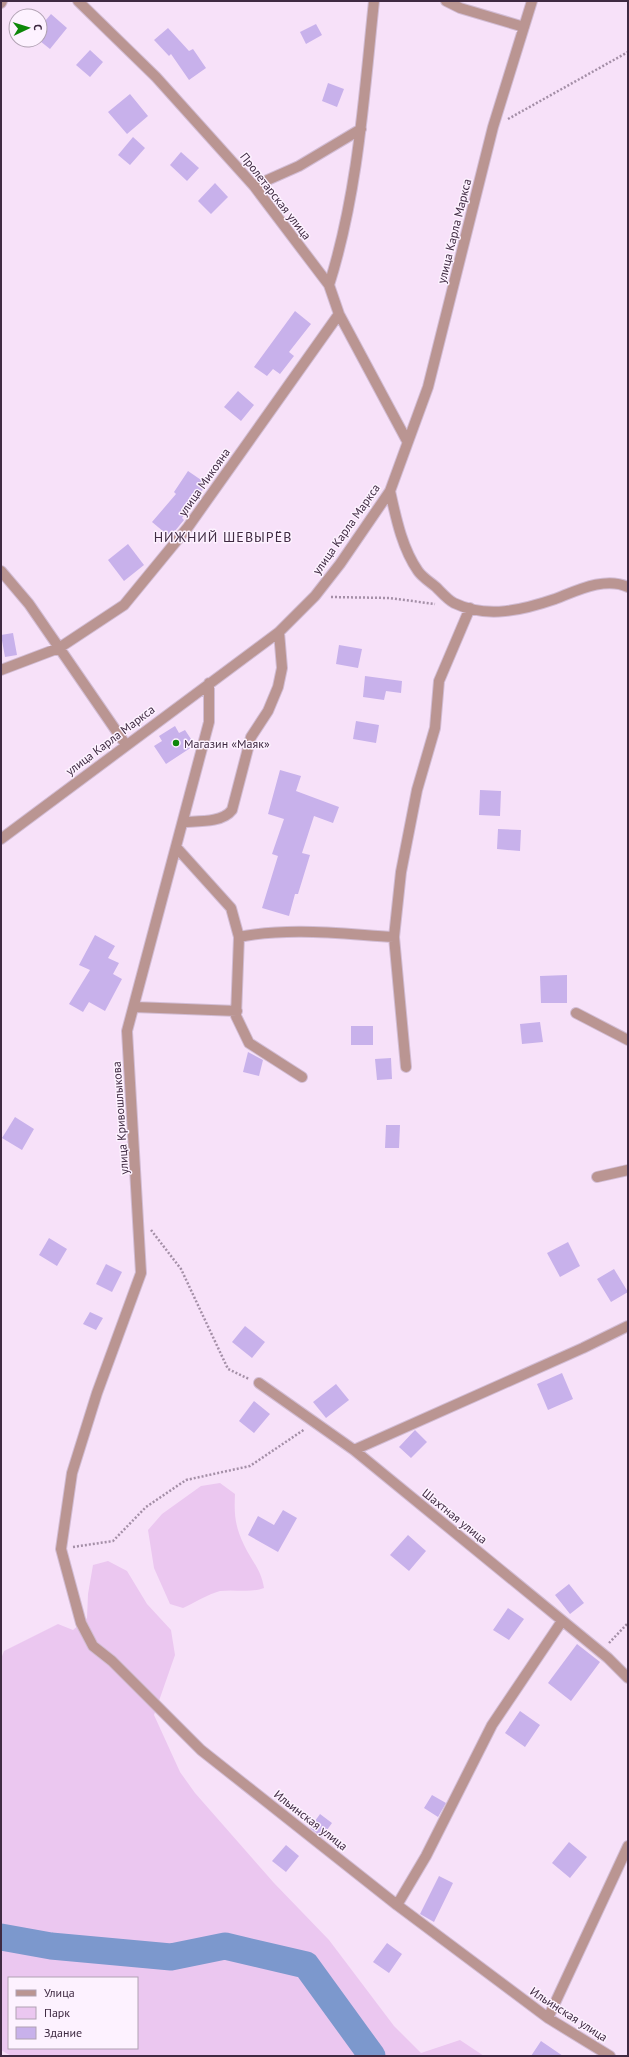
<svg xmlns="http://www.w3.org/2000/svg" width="629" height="2057" font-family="'PT Sans',sans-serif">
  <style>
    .green { fill: #ebc7f0; fill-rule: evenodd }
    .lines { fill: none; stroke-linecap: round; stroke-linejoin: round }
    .river { stroke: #7c98cd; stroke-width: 27 }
    .building { fill: #c8b1eb }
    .minor-casing { stroke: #d2bcd4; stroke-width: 12 }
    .path { stroke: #a48fa7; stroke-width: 2.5; stroke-dasharray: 2 2; stroke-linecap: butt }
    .minor { stroke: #ba9592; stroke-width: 10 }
    .poi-dot { fill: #0d8709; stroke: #fdf2ff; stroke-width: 1.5 }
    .labels { text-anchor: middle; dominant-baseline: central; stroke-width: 3; stroke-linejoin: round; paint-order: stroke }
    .street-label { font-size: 12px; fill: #3f2a42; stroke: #fdf2ff }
    .poi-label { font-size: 12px; fill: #3f2a42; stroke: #fdf2ff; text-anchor: start }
    .quarter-label { font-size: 14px; letter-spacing: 1px; fill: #3f2a42; stroke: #fdf2ff }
  </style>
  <rect width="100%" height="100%" fill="#f7e1f9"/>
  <!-- green -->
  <path class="green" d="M220 1483 235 1494C234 1515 235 1526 244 1545 252 1562 261 1569 264 1588 252 1593 234 1589 220 1591 208 1594 194 1603 183 1608L170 1604 154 1568 148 1530 162 1514 201 1486Z
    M108 1561 127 1571 147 1604 171 1630 175 1655 154 1715 180 1772 195 1793 274 1883 329 1940 394 2026 421 2053 460 2040 484 2056H11L1 2050V1659L4 1651 58 1624 73 1630 87 1618 88 1594 93 1565ZM9 1978H137V2048H9Z"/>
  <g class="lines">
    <!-- river -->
    <path class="river" d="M1 1937 51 1946 171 1957 225 1946 306 1965 372 2056"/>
  </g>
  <!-- building -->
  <path class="building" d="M51 14 67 28 50 49 40 41V27Z
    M316 24 322 35 306 44 300 32Z
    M168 28 189 51 193 49 206 68 189 80 171 54 169 56 154 40Z
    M90 50 103 62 90 77 76 65Z
    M328 83 344 89 337 107 322 101Z
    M130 94 148 116 127 134 108 112Z
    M133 137 145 148 130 165 118 155Z
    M181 152 199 168 187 181 170 165Z
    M215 183 228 197 211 214 198 201Z
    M295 311 311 324 289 352 294 356 280 374 273 369 267 376 254 367Z
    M238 391 254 405 241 421 224 407Z
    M188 471 207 484 182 518 184 520 170 537 152 522 176 494 174 492Z
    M128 544 144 565 124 581 108 560Z
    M13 633 17 655 5 657 1 635Z
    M339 645 362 649 358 668 336 664Z
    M365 676 402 681 401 693 386 691 384 700 363 697Z
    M356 721 379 725 376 743 353 739Z
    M175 726 179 733 185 730 195 745 166 764 154 746 162 741 159 736Z
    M280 770 301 776 296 791 339 807 333 823 314 816 302 853 310 855 298 894H295L289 916 262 908 278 856 272 854 284 819 268 814Z
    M480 790 501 791 500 816 479 815Z
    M498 829 521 830 520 851 497 849Z
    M95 935 115 946 108 958 119 963 113 974 122 979 105 1011 89 1002 83 1012 69 1004 90 970 79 965Z
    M567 975V1003H541L540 976Z
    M540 1022 543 1042 522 1044 520 1024Z
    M351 1026H373V1045H351Z
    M248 1052 263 1060 259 1076 243 1072Z
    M391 1058 392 1079 377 1080 375 1059Z
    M15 1117 34 1129 22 1150 2 1138Z
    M386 1125H400L399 1148H385Z
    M49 1238 67 1249 57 1266 39 1255Z
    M568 1242 580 1266 560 1277 547 1253Z
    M106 1264 122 1272 112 1292 96 1284Z
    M614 1269 628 1292 611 1302 597 1279Z
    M90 1312 103 1318 96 1330 83 1324Z
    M245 1326 265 1342 252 1358 232 1342Z
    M562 1373 573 1399 548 1410 537 1384Z
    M336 1384 349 1400 326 1418 313 1402Z
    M254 1401 270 1414 254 1433 239 1421Z
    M415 1430 427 1442 411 1458 399 1447Z
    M283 1510 297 1518 278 1552 248 1535 258 1516 274 1525Z
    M408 1535 426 1551 409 1571 390 1555Z
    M569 1584 584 1603 570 1614 555 1595Z
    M508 1608 524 1619 509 1640 493 1630Z
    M577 1644 600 1662 571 1701 548 1683Z
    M520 1711 540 1725 525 1747 505 1733Z
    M432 1795 446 1803 438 1817 424 1808Z
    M320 1814 332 1823 322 1837 310 1828Z
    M569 1842 587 1857 570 1878 552 1863Z
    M286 1845 299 1856 286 1872 272 1861Z
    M439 1876 453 1883 434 1922 420 1914Z
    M387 1943 402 1954 389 1973 373 1962Z
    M541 2041 563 2056H531Z"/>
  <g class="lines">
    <!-- minor casing -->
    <g class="minor-casing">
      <path id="minor" d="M78 1 156 77 254 186 329 285 339 314 407 441
        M446 1 460 8 524 27
        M1 3 2 1
        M254 186 299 166 361 129
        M329 285C358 193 364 96 374 1
        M390 491C396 518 402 548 418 571 422 577 430 582 436 587 441 592 448 600 454 603 487 619 523 610 555 599 576 591 605 576 628 587
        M1 571 29 604 126 745
        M1 670 59 648 124 605 188 527 339 314
        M209 683V722L127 1031 141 1273 97 1393 72 1473 61 1549 81 1623 93 1646 112 1661 201 1750 397 1905 548 2018 610 2056
        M183 822C198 821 222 823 232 810L251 737 268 711 278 687 282 668 279 632
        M1 839 279 632 315 596 340 564 390 491 428 387 493 127 532 1
        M176 847 231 908 239 937 236 1016 249 1043 302 1077
        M239 937C290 927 342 934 394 937
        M134 1007 237 1011
        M576 1013 628 1040
        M406 1067 394 937 401 872 417 790 435 728 439 681 470 608
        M597 1177 628 1170
        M259 1383 354 1450 608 1658 628 1678
        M354 1450 583 1348 628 1326
        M397 1905 426 1856 492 1725 562 1621
        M548 2018 628 1846"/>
    </g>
    <!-- path -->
    <path class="path" d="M508 119 628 52
      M331 597 389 598 435 604
      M151 1230 181 1269 228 1369 249 1379
      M73 1547 113 1541 146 1507 186 1480 250 1466 305 1429
      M609 1643 628 1623"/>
    <!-- minor -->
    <use href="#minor" class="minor"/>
  </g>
  <!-- markers -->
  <circle class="poi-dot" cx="176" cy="743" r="4"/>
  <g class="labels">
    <!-- street labels -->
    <g class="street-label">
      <text transform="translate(276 196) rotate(52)">Пролетарская улица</text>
      <text transform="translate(454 231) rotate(-76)">улица Карла Маркса</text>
      <text transform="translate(204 482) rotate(-55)">улица Микояна</text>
      <text transform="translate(346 529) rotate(-55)">улица Карла Маркса</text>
      <text transform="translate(110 740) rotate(-37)">улица Карла Маркса</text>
      <text transform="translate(120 1118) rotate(-94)">улица Кривошлыкова</text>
      <text transform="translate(455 1516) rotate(39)">Шахтная улица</text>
      <text transform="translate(311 1820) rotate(38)">Ильинская улица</text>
      <text transform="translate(569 2014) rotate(33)">Ильинская улица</text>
    </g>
    <!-- poi labels -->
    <g class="poi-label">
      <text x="184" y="743">Магазин «Маяк»</text>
    </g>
    <!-- quarter labels -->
    <g class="quarter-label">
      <text x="223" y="537">НИЖНИЙ ШЕВЫРЁВ</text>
    </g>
  </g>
  <!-- border -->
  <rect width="629" height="2057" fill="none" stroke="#3f2a42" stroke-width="4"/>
  <!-- legend -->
  <rect x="8" y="1977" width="130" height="72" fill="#fdf2ff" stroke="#b1a2b3"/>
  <rect x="16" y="1990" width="20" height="6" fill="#ba9592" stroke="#b1a2b3"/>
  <text x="44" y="1997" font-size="12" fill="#3f2a42">Улица</text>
  <rect x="16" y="2007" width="20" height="12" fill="#ebc7f0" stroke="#b1a2b3"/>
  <text x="44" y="2017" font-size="12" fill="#3f2a42">Парк</text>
  <rect x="16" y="2027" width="20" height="12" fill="#c8b1eb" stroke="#b1a2b3"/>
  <text x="44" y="2037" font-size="12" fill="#3f2a42">Здание</text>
  <!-- north arrow -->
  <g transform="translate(28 28) rotate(86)"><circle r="19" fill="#fdf2ff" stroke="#b1a2b3"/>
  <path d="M0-3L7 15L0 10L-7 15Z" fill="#0d8709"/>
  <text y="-6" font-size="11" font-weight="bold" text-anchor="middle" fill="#3f2a42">С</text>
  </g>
</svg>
